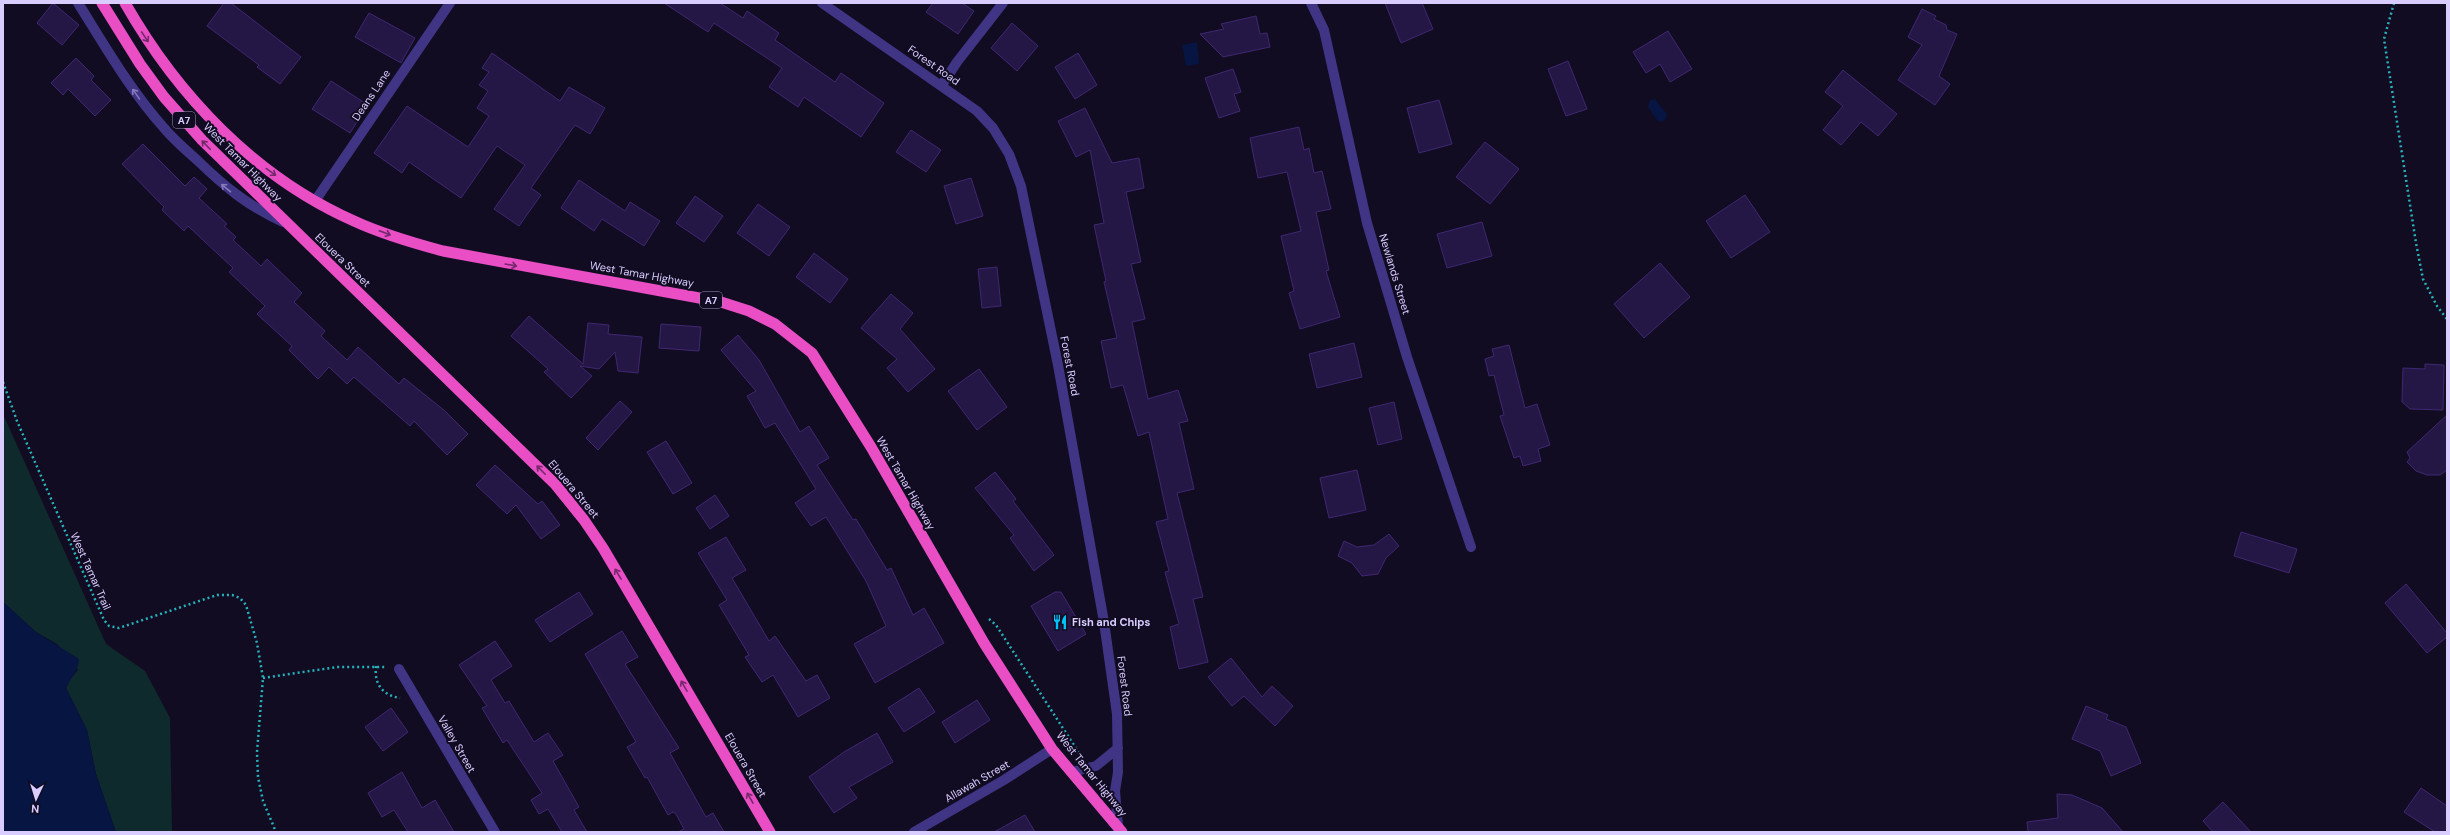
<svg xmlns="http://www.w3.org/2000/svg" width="2450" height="835" font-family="'DM Sans',sans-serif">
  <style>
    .green { fill: #0f2a2d }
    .water { fill: #061541 }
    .building { fill: #251745; stroke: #3f2772 }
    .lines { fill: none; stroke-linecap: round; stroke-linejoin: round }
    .path { stroke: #25b2bb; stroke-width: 2.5; stroke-dasharray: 2 3; stroke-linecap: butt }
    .service { stroke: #403485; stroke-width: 10 }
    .minor { stroke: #403485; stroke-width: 10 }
    .trunk { stroke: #e94ec5; stroke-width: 11 }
    .oneway { stroke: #732a6b }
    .oneway2 { stroke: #8579bc }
    .labels { text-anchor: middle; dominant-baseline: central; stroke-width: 4; stroke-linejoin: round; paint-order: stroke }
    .shield { fill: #120c22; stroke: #9d93bd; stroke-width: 1 }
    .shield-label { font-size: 10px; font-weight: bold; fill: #d9cdff }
    .street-label { font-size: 11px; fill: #d9cdff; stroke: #120c22 }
    .poi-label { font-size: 11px; font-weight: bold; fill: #d9cdff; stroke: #120c22; text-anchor: start }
  </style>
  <rect width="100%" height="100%" fill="#120c22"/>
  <!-- green -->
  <path class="green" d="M3 414 106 644 145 671 170 718 172 832H116L96 774 87 730 66 688 71 678 78 670 57 644 36 632 3 602Z"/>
  <!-- water -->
  <path class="water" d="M1197 42 1199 64 1186 66 1182 45Z
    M1655 99 1667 114 1666 119 1661 122 1657 120 1648 107 1650 100Z
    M3 602 36 632 79 659C78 672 72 676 66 688L87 730 96 774 116 832H3Z"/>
  <!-- building -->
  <path class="building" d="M53 3 79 25 62 45 37 23Z
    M224 3H231L301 57 280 84 257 67 259 65 207 26Z
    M664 3H720L743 18 747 11 779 33 775 40 835 82 841 73 884 103 861 137 804 97 798 107 769 87 782 68 714 23 708 32Z
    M933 3H962L974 11 958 34 926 12Z
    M1385 3H1422L1433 29 1401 43Z
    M1922 9 1936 16 1934 19 1946 25 1947 30 1957 34 1939 76 1950 84 1935 105 1898 80 1922 45 1908 37Z
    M369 13 415 38 401 63 355 37Z
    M1256 16 1260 34 1267 33 1270 47 1223 57 1200 34 1224 29 1221 24Z
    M1012 23 1038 46 1017 71 991 48Z
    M1668 31 1692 69 1670 82 1660 64 1646 73 1633 52Z
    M492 53 560 101 569 87 605 108 590 134 575 125 531 188 541 195 519 226 494 209 525 165 497 146 461 198 409 162 402 173 374 153 407 106 468 147 489 116 477 108 488 91 479 85 489 72 482 68Z
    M1078 53 1097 85 1075 99 1055 67Z
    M76 58 94 76 91 80 111 100 95 116 68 89 63 95 51 83Z
    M1568 61 1587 109 1566 116 1548 69Z
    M1233 69 1241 92 1234 94 1240 111 1219 118 1205 78Z
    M1843 70 1897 114 1878 136 1861 122 1841 145 1823 130 1843 106 1825 92Z
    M331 81 368 105 350 133 312 109Z
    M1439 100 1452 144 1419 153 1407 108Z
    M1085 108 1112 163 1139 158 1144 188 1126 192 1141 262 1131 264 1145 319 1132 322 1148 399 1178 390 1188 421 1179 423 1194 489 1177 493 1203 597 1193 599 1208 662 1179 669 1170 627 1179 624 1165 572 1169 571 1156 522 1168 519 1149 432 1138 436 1123 385 1111 388 1101 341 1117 338 1104 282 1106 281 1094 225 1104 223 1090 150 1076 157 1058 121Z
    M1299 127 1304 150 1309 148 1314 173 1322 171 1331 209 1316 212 1329 270 1326 271 1340 317 1300 329 1289 293 1294 291 1281 236 1301 231 1287 172 1258 178 1250 138Z
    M911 130 941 150 926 172 896 152Z
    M1485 142 1519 169 1490 204 1456 177Z
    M143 144 185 186 194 177 207 189 199 198 227 224 224 226 236 237 233 240 261 266 267 259 302 293 294 302 325 331 321 336 347 360 358 347 399 384 404 378 445 411 468 434 447 455 414 421 410 426 354 377 347 384 329 367 318 379 289 350 292 346 257 314 265 306 229 272 233 268 188 226 184 231 162 210 164 207 122 164Z
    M971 178 983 216 956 224 944 186Z
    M579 180 625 211 630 202 660 221 644 246 602 219 594 231 561 208Z
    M1745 195 1770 232 1731 258 1706 221Z
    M695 196 723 216 704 242 676 223Z
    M758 204 790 227 769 256 737 233Z
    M1482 222 1492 256 1447 268 1437 234Z
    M814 253 848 279 830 303 796 277Z
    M1660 263 1690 297 1644 338 1614 304Z
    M997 267 1001 306 982 308 978 269Z
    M891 294 913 313 900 329 935 369 908 392 887 368 897 359 861 328Z
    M529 316 583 364 588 323 609 325 608 334 642 337 638 373 618 371 615 352 599 369 580 366 592 376 571 398 544 372 548 369 511 336Z
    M661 324 701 327 699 351 659 348Z
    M738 335 759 360 800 432 809 426 829 458 817 465 853 520 856 519 887 570 891 568 913 615 924 608 944 643 875 683 854 644 886 626 866 581 826 517 811 526 795 503 816 489 775 423 765 428 747 396 756 391 721 350Z
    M1354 343 1362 377 1317 388 1309 354Z
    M1509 345 1525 408 1537 404 1550 445 1538 449 1541 461 1523 466 1520 456 1514 458 1500 416 1504 415 1494 375 1489 376 1485 359 1494 356 1492 349Z
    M2425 364 2444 365 2443 410 2410 409 2402 402 2403 368 2425 369Z
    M979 369 1007 407 977 430 948 391Z
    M620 401 632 412 598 450 586 438Z
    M1394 402 1402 439 1378 445 1369 408Z
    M2447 415V470L2440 475H2427L2416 471 2407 462 2410 458 2407 452Z
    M666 441 692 483 673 494 647 452Z
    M495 465 538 504 542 501 560 525 541 539 516 505 507 514 476 485Z
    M1357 470 1366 510 1329 518 1320 478Z
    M995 472 1016 499 1013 501 1054 555 1034 571 1010 538 1014 535 975 488Z
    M715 495 729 516 710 529 696 508Z
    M2241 532 2297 549 2289 573 2234 556Z
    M1389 534 1399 546 1386 558 1378 574 1362 576 1352 563 1338 556 1344 541 1357 547 1374 545Z
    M726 537 746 570 732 578 769 641 775 636 806 681 817 675 830 698 798 717 773 675 762 682 745 657 749 655 719 605 727 600 698 553Z
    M2406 584 2447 633V637L2427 653 2385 603Z
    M579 592 593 614 550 642 535 620Z
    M1055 592H1061L1086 634 1058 651 1031 606Z
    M622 631 638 657 625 664 679 748 670 753 706 817 713 813 724 832H678L684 829 676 814 673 812 668 815 647 777 645 778 627 747 636 742 585 654Z
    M495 641 512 666 491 680 505 703 509 701 534 742 548 733 563 755 553 761 579 807 574 810 587 832H562L548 809 539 814 531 800 542 793 507 740 503 743 482 708 487 706 459 665Z
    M1231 658 1262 697 1272 686 1293 706 1275 726 1244 696 1232 706 1208 677Z
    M919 688 935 712 904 732 888 708Z
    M977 700 990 720 955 743 942 722Z
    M2086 706 2108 715 2106 719 2126 727 2141 763 2111 776 2100 751 2072 739Z
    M391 708 408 732 383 751 365 727Z
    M877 733 893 762 849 787 857 798 834 813 809 777 844 752Z
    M402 772 422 808 435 800 454 832H408L394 810 382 817 368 793Z
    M2421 788 2447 806V832H2435L2404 812Z
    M2057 794 2072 795 2102 808 2123 832H2028L2027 822 2058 818Z
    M2223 802 2251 832H2213L2203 821Z
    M1025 815 1035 832H994Z"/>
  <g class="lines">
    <!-- path -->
    <path class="path" d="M2394 3 2384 39 2416 243 2423 279 2437 306 2447 319
      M3 382 17 421 104 620 109 626 119 628 217 595H232L240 598 246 605 257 643 263 678 257 752 258 777 263 801 276 832
      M989 619 996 625 1081 756
      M376 666C374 684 382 695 400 698
      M263 678 337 667H386"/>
    <!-- service -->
    <path class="service" d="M78 3C105 46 130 90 164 128 174 140 186 150 197 160 225 187 248 206 283 222
      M942 85 957 62 1003 3"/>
    <!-- minor -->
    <path class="minor" d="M822 3 977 111 993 128 1009 154 1021 186 1058 365 1104 622 1117 714 1118 772 1115 791 1118 826
      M1311 3 1324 30 1367 223 1407 357 1471 547
      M315 201 450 3
      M399 669 495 832
      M1072 772 1096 766 1118 748
      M914 832 1004 780 1052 749"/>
    <!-- trunk -->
    <path class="trunk" d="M102 3 140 64 164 97 202 140 555 484 584 520 603 548 770 832
      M125 3C178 96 255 177 354 221 382 234 413 243 443 251L721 302 749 311 775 324 812 353 871 447 984 643 1052 749 1122 832"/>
  </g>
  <!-- one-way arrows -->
  <defs><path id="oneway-shaft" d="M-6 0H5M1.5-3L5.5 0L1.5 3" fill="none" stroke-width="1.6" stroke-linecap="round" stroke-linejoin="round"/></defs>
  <g class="oneway">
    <use href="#oneway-shaft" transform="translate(145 37) rotate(56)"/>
    <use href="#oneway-shaft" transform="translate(206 145) rotate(-134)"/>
    <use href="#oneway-shaft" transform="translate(271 172) rotate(36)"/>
    <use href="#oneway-shaft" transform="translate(385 233) rotate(21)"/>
    <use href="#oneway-shaft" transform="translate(511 265) rotate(10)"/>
    <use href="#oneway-shaft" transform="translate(541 470) rotate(-135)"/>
    <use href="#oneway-shaft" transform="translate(618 574) rotate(-121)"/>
    <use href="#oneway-shaft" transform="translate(684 686) rotate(-120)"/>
    <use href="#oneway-shaft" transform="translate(750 798) rotate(-120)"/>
  </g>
  <g class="oneway2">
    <use href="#oneway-shaft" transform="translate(136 94) rotate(-125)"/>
    <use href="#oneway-shaft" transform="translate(226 188) rotate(-141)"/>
  </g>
  <!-- icons -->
  <defs>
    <g id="restaurant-bare" transform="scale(1.2)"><path d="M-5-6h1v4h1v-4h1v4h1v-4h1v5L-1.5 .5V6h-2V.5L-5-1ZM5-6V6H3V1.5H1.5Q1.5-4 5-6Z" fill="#00c2f8" stroke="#120c22" stroke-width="2.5" paint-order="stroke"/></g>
  </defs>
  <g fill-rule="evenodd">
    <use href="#restaurant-bare" x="1060" y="622"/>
  </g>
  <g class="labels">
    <!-- shield labels -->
    <g class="shield">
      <rect x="173" y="112" width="22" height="16" rx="3"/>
      <rect x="700" y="292" width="22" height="16" rx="3"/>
    </g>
    <g class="shield-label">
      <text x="184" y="120">A7</text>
      <text x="711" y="300">A7</text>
    </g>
    <!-- street labels -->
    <g class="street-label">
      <text transform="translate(934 65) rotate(35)">Forest Road</text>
      <text transform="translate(371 95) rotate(-56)">Deans Lane</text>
      <text transform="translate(243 162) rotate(45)">West Tamar Highway</text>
      <text transform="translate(343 260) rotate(44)">Elouera Street</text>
      <text transform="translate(642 274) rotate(10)">West Tamar Highway</text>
      <text transform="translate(1395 274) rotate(73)">Newlands Street</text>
      <text transform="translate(1070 366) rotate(79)">Forest Road</text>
      <text transform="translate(906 483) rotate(60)">West Tamar Highway</text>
      <text transform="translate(574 489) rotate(50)">Elouera Street</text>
      <text transform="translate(91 571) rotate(66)">West Tamar Trail</text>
      <text transform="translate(1125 686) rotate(83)">Forest Road</text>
      <text transform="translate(457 744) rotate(60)">Valley Street</text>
      <text transform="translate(746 765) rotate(60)">Elouera Street</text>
      <text transform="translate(1092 774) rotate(51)">West Tamar Highway</text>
      <text transform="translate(977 781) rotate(-30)">Allawah Street</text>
    </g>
    <!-- poi labels -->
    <g class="poi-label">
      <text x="1072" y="622">Fish and Chips</text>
    </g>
  </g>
  <!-- border -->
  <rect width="2450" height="835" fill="none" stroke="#d9cdff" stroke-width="8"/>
  <!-- north arrow -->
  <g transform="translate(36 799) rotate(184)" stroke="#120c22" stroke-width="3" paint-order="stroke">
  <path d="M0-3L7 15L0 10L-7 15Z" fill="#d9cdff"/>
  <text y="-6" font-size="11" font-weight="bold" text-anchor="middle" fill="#d9cdff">N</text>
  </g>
</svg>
